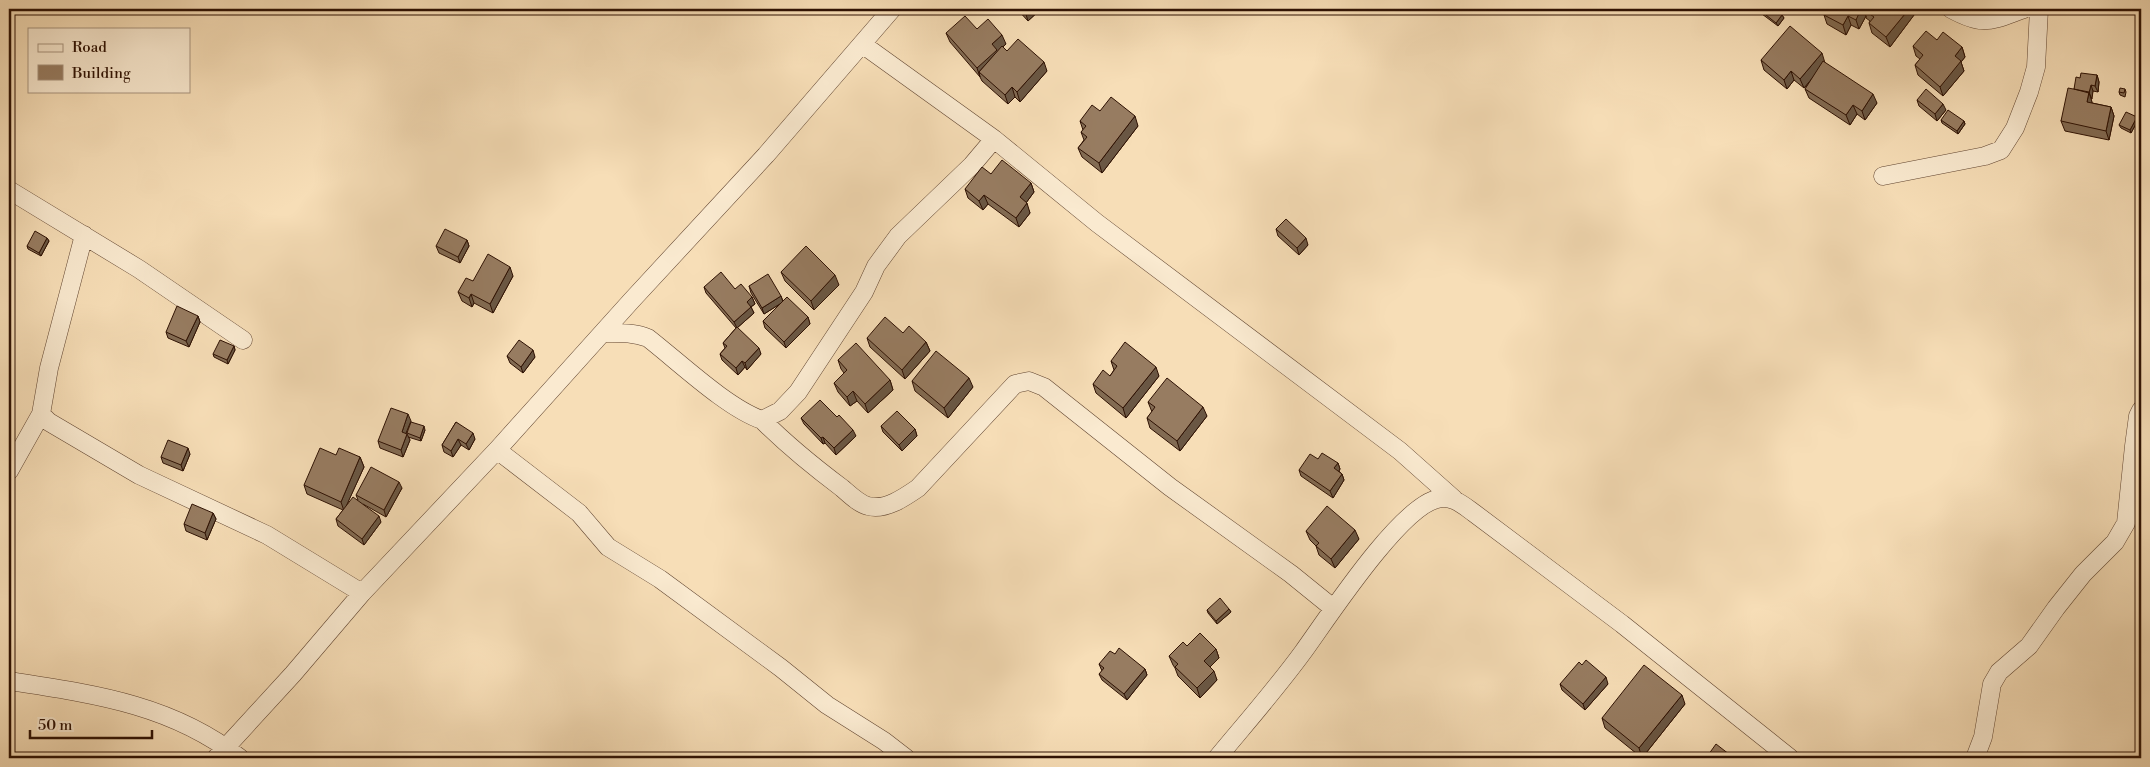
<svg xmlns="http://www.w3.org/2000/svg" width="2150" height="767" font-family="'Libre Bodoni',serif">
  <style>
    .lines { fill: none; stroke-linecap: round; stroke-linejoin: round }
    .street-casing { stroke: #604430; stroke-width: 19 }
    .street { stroke: #faead0; stroke-width: 18 }
    .wall { fill: #826b53; stroke: #2e1103 }
    .shaded-wall { fill: #6a5744; stroke: #2e1103 }
    .building { fill: #977c61; stroke: #2e1103 }
  </style>
  <rect width="100%" height="100%" fill="#f7deb7"/>
  <filter id="stains"><feTurbulence type="fractalNoise" baseFrequency=".004" numOctaves="4"/><feColorMatrix values="0 0 0 0 .2 0 0 0 0 .09 0 0 0 0 .02 0 0 0 .5 -.17"/></filter>
  <radialGradient id="worn" r=".72"><stop offset=".6" stop-color="#630" stop-opacity="0"/><stop offset="1" stop-color="#630" stop-opacity=".3"/></radialGradient>
  <g class="lines">
    <!-- street casing -->
    <g class="street-casing">
      <path id="street" d="M1951 9C1984 27 1990 21 2024 9
        M862 44 994 139 1097 223 1400 451 1454 499
        M1883 176 1985 156 2001 150 2015 128 2029 92 2036 67 2039 9
        M9 190 139 269 243 340
        M84 235 49 368 41 414 49 422 139 475 267 535 362 593
        M603 333C619 333 633 332 648 338 679 362 727 408 762 420L780 411 798 392 864 292 876 266 898 236 972 165 994 139
        M762 420C787 445 814 467 842 488 849 494 859 504 868 506 885 511 905 497 918 488L1015 384 1029 381 1044 387 1170 487 1291 574 1333 608
        M497 450 579 513 608 547 660 579 781 668 827 705 884 741 906 758
        M9 471 41 414
        M9 681C93 694 171 704 240 758
        M216 758 293 674 362 593 497 450 631 301 766 155 892 9
        M1217 758C1246 723 1276 689 1303 652 1327 619 1399 508 1437 499 1452 495 1463 505 1474 513L1622 624 1790 758
        M1975 758 1983 737 1992 684 1999 672 2029 646 2056 608 2083 574 2115 542 2126 523 2134 446 2138 416 2141 410"/>
    </g>
    <!-- street -->
    <use href="#street" class="street"/>
  </g>
  <!-- wall -->
  <path class="wall" d="M1017 9H1041L1028 21Z
    M1816 9H1912L1914 15 1890 47 1872 33 1869 23 1870 21 1866 18V16L1859 29 1851 25 1846 35 1827 24 1824 15 1825 14Z
    M1761 11 1782 15 1784 18 1778 26 1762 14Z
    M977 29 1006 44 1003 47 1007 51 1047 71 1020 102 1015 97 1008 104 982 81 980 77 950 42 946 33Z
    M1937 40 1962 47 1965 57 1961 62 1964 71 1943 96 1918 75 1915 65 1920 59 1916 56 1913 46Z
    M1761 60 1825 63 1877 103 1865 120 1857 114 1850 125 1809 98 1805 89 1812 79 1804 88 1794 80 1787 89 1764 70Z
    M2097 75 2099 82 2098 92 2093 91 2091 99 2092 103 2111 107 2114 116 2109 140 2065 131 2061 121 2074 89 2080 78Z
    M2125 89 2126 92 2125 97 2120 95 2119 92Z
    M1917 100 1946 110 1937 121 1919 106Z
    M1100 111 1138 126 1102 173 1082 157 1078 148 1084 140 1081 132 1083 130 1080 121Z
    M2137 117 2138 120 2131 133 2121 128 2119 125Z
    M1941 120 1964 121 1965 124 1958 134 1942 123Z
    M991 174 1031 183 1034 192 1026 203 1030 213 1019 227 988 204 983 210 968 198 965 189Z
    M1276 229 1308 245 1299 255 1278 236Z
    M47 238 49 241 41 256 28 249 27 246Z
    M467 240 469 246 460 263 439 253 436 246Z
    M781 272 839 285 814 310 785 281Z
    M513 276 493 313 474 303 472 307 462 301 458 292 473 281Z
    M749 286 781 296 783 301 808 317 810 324 786 348 765 328 763 321 780 304 764 314 751 293Z
    M704 287 735 289 752 297 755 304 751 307 754 313 737 328 761 354 747 370 745 367 738 375 722 360 720 354 725 348 723 343 736 328 706 293Z
    M198 316 200 322 189 347 168 338 166 332Z
    M903 333 926 342 930 351 905 379 870 347 867 338Z
    M234 346 235 350 228 364 214 357 213 354Z
    M507 356 535 357 523 373 510 363Z
    M838 360 890 380 893 390 868 413 857 401 850 406 838 392 834 383 844 373 841 369Z
    M1111 361 1159 376 1126 418 1096 393 1093 384 1110 376 1114 370Z
    M912 381 973 387 948 418 915 391Z
    M1148 402 1207 416 1180 451 1150 428 1147 418 1152 412Z
    M801 418 856 436 836 455 825 443 823 444 804 424Z
    M411 421 406 433 425 430 421 441 408 437 410 440 403 457 380 448 378 441Z
    M456 422 475 439 469 450 461 445 453 457 444 452 442 445Z
    M881 426 915 429 917 436 902 451 883 432Z
    M190 454 183 471 163 463 161 457Z
    M336 455 360 457 364 467 347 504 358 500 356 495 402 488 386 517 363 504 381 522 364 545 338 526 336 519 343 510 307 494 304 485Z
    M1318 459 1338 463 1340 469 1339 471 1342 474 1344 480 1333 498 1301 476 1299 470Z
    M213 513 216 519 207 540 186 531 184 524Z
    M1306 531 1359 539 1335 568 1319 555 1316 546 1310 540Z
    M1229 609 1231 612 1217 624 1208 613 1207 610Z
    M1187 646 1216 649 1219 658 1210 667 1217 680 1200 698 1178 676 1175 668 1173 665 1169 656Z
    M1115 654 1145 669 1147 675 1127 700 1102 680 1099 674 1102 671 1099 664Z
    M1560 684H1608L1585 710 1562 690Z
    M1685 704 1642 758 1605 728 1602 718Z"/>
  <!-- shaded-wall -->
  <path class="shaded-wall" d="M1028 9H1041L1028 21 1025 11Z
    M1859 9H1864H1863L1866 16 1859 29 1856 20Z
    M1909 9H1912L1914 15 1890 47 1886 37Z
    M1782 15 1784 18 1778 26 1776 23Z
    M1848 16 1851 25 1846 35 1843 25Z
    M1002 35 1006 44 997 52 979 72 980 77 977 68 992 44Z
    M1962 47 1965 57 1961 62 1964 71 1943 96 1940 87 1955 56Z
    M1822 53 1825 63 1804 88 1800 79Z
    M1044 62 1047 71 1020 102 1017 92Z
    M1791 71 1794 80 1787 89 1784 80Z
    M2097 75 2099 82 2098 92 2095 86Z
    M2091 85 2093 91 2092 99 2089 93Z
    M1012 87 1015 97 1008 104 1005 95Z
    M2089 92 2092 102 2090 111 2087 102Z
    M1873 94 1877 103 1865 120 1862 111Z
    M1943 104 1946 110 1937 121 1935 114Z
    M1853 105 1857 114 1850 125 1846 115Z
    M2111 107 2114 116 2109 140 2106 131Z
    M1135 116 1138 126 1102 173 1099 163Z
    M2137 117 2138 120 2131 133 2130 130Z
    M1964 121 1965 124 1958 134 1957 131Z
    M1031 183 1034 192 1023 207 1020 197Z
    M984 195 988 204 983 210 979 201Z
    M1027 203 1030 213 1019 227 1016 218Z
    M47 238 49 241 41 256 39 253Z
    M1306 238 1308 245 1299 255 1297 248Z
    M467 240 469 246 460 263 458 257Z
    M510 267 513 276 493 313 490 304Z
    M835 275 839 285 814 310 811 301Z
    M471 294 474 303 472 307 469 298Z
    M781 296 783 302 764 314 762 308Z
    M752 297 755 304 749 308 747 302Z
    M751 307 754 313 737 328 734 322Z
    M198 316 200 322 189 347 186 341Z
    M808 317 810 324 786 348 784 342Z
    M926 342 930 351 905 379 902 370Z
    M234 346 235 350 228 364 227 360Z
    M759 348 761 354 747 370 745 363Z
    M533 350 535 357 523 373 521 367Z
    M742 361 745 367 738 375 736 368Z
    M1156 367 1159 376 1126 418 1123 408Z
    M969 378 973 387 948 418 944 408Z
    M890 380 893 390 868 413 865 404Z
    M853 391 857 401 850 406 847 397Z
    M1203 407 1207 416 1180 451 1177 441Z
    M408 414 411 421 404 438 402 432Z
    M424 426 425 430 421 441 420 438Z
    M915 429 917 436 902 451 899 445Z
    M853 430 856 436 836 455 834 448Z
    M473 433 475 439 469 450 466 444Z
    M407 434 410 440 403 457 401 450Z
    M823 437 825 443 823 444 821 438Z
    M458 439 461 445 453 457 451 451Z
    M188 448 190 454 183 471 181 465Z
    M360 457 364 467 344 511 341 502Z
    M1338 463 1340 469 1336 475 1334 468Z
    M1342 474 1344 480 1333 498 1330 491Z
    M399 482 402 488 386 517 384 510Z
    M213 513 216 519 207 540 205 533Z
    M379 516 381 522 364 545 362 539Z
    M1355 530 1359 539 1335 568 1331 559Z
    M1229 609 1231 612 1217 624 1216 621Z
    M1216 649 1219 658 1207 670 1204 661Z
    M1145 669 1147 675 1127 700 1124 694Z
    M1214 671 1217 680 1200 698 1197 688Z
    M1606 677 1608 684 1585 710 1583 704Z
    M1682 695 1685 704 1642 758 1639 748Z"/>
  <!-- building -->
  <path class="building" d="M1762 9H1774L1782 15 1776 23 1761 11Z
    M1827 9H1861L1856 20 1848 16 1843 25 1824 15Z
    M1863 9H1909L1886 37 1869 23 1874 17Z
    M965 16 977 29 988 19 1002 35 992 44 997 50 977 68 946 33Z
    M1790 26 1822 53 1800 79 1791 71 1784 80 1761 60Z
    M1926 31 1937 40 1943 32 1962 47 1955 56 1961 61 1940 87 1915 65 1923 55 1913 46Z
    M1018 39 1044 62 1017 92 1012 87 1005 95 979 72 1002 46 1007 51Z
    M1823 61 1873 94 1862 111 1853 105 1846 115 1805 89Z
    M2081 73 2097 75 2095 86 2091 85 2089 93 2074 89 2076 77 2080 78Z
    M2068 88 2089 92 2087 102 2111 107 2106 131 2061 121Z
    M2120 88 2125 89 2124 93 2119 92Z
    M1926 89 1943 104 1935 114 1917 100Z
    M1111 97 1135 116 1099 163 1078 148 1087 137 1081 132 1086 126 1080 121 1092 105 1100 111Z
    M1948 110 1964 121 1957 131 1941 120Z
    M2126 112 2137 117 2130 130 2119 125Z
    M1002 160 1031 183 1020 197 1027 203 1016 218 984 195 979 201 965 189 982 167 991 174Z
    M1286 219 1306 238 1297 248 1276 229Z
    M445 229 467 240 458 257 436 246Z
    M35 231 47 238 39 253 27 246Z
    M806 246 835 275 811 301 781 272Z
    M488 254 510 267 490 304 471 294 469 298 458 292 466 278 473 281Z
    M721 272 735 289 741 284 752 297 747 302 751 307 734 322 704 287Z
    M768 274 781 296 762 308 749 286Z
    M787 297 808 317 784 342 763 321Z
    M177 306 198 316 186 341 166 332Z
    M885 317 903 333 909 326 926 342 902 370 867 338Z
    M737 327 759 348 745 363 742 361 736 368 720 354 727 346 723 343Z
    M220 340 234 346 227 360 213 354Z
    M519 340 533 350 521 367 507 356Z
    M1125 342 1156 367 1123 408 1093 384 1103 370 1110 376 1117 366 1111 361Z
    M856 343 890 380 865 404 853 391 847 397 834 383 847 370 838 360Z
    M936 351 969 378 944 408 912 381Z
    M1167 378 1203 407 1177 441 1147 418 1155 407 1148 402Z
    M820 400 837 417 839 415 853 430 834 448 823 437 821 438 801 418Z
    M391 408 408 414 402 432 407 434 401 450 378 441Z
    M897 411 915 429 899 445 881 426Z
    M411 422 424 426 420 438 407 433Z
    M456 422 473 433 466 444 458 439 451 451 442 445Z
    M168 440 188 448 181 465 161 457Z
    M320 448 336 455 339 448 360 457 341 502 304 485Z
    M1322 453 1338 463 1334 468 1342 474 1330 491 1299 470 1310 454 1318 459Z
    M371 467 399 482 384 510 356 495Z
    M353 497 379 516 362 539 336 519Z
    M192 504 213 513 205 533 184 524Z
    M1327 506 1355 530 1331 559 1316 546 1319 543 1306 531Z
    M1220 598 1229 609 1216 621 1207 610Z
    M1200 633 1216 649 1204 661 1214 671 1197 688 1175 667 1178 664 1169 656 1183 642 1187 646Z
    M1119 648 1145 669 1124 694 1099 674 1104 668 1099 664 1110 651 1115 654Z
    M1586 660 1606 677 1583 704 1560 684 1579 662 1582 665Z
    M1644 665 1682 695 1639 748 1602 718Z
    M1716 744 1734 758H1706Z"/>
  <!-- margin -->
  <rect width="2150" height="767" fill="none" stroke="#f7deb7" stroke-width="30"/>
  <rect x="10" y="10" width="2130" height="747" fill="none" stroke="#2e1103" stroke-width="2.5"/>
  <rect x="15" y="15" width="2120" height="737" fill="none" stroke="#2e1103"/>
  <!-- legend -->
  <rect x="28" y="28" width="162" height="65" fill="#faead0" stroke="#a8937e"/>
  <rect x="38" y="44" width="25" height="8" fill="#faead0" stroke="#a8937e"/>
  <text x="72" y="52" font-size="15" fill="#2e1103">Road</text>
  <rect x="38" y="65" width="25" height="15" fill="#977c61" stroke="#a8937e"/>
  <text x="72" y="78" font-size="15" fill="#2e1103">Building</text>
  <!-- scale -->
  <path d="M30 730v8h122v-8" fill="none" stroke="#2e1103" stroke-width="2.5"/>
  <text x="38" y="730" font-size="15" fill="#2e1103" stroke="#faead0" stroke-width="4" paint-order="stroke">50 m</text>
  <rect width="100%" height="100%" filter="url(#stains)"/>
  <rect width="100%" height="100%" fill="url(#worn)"/>
</svg>
